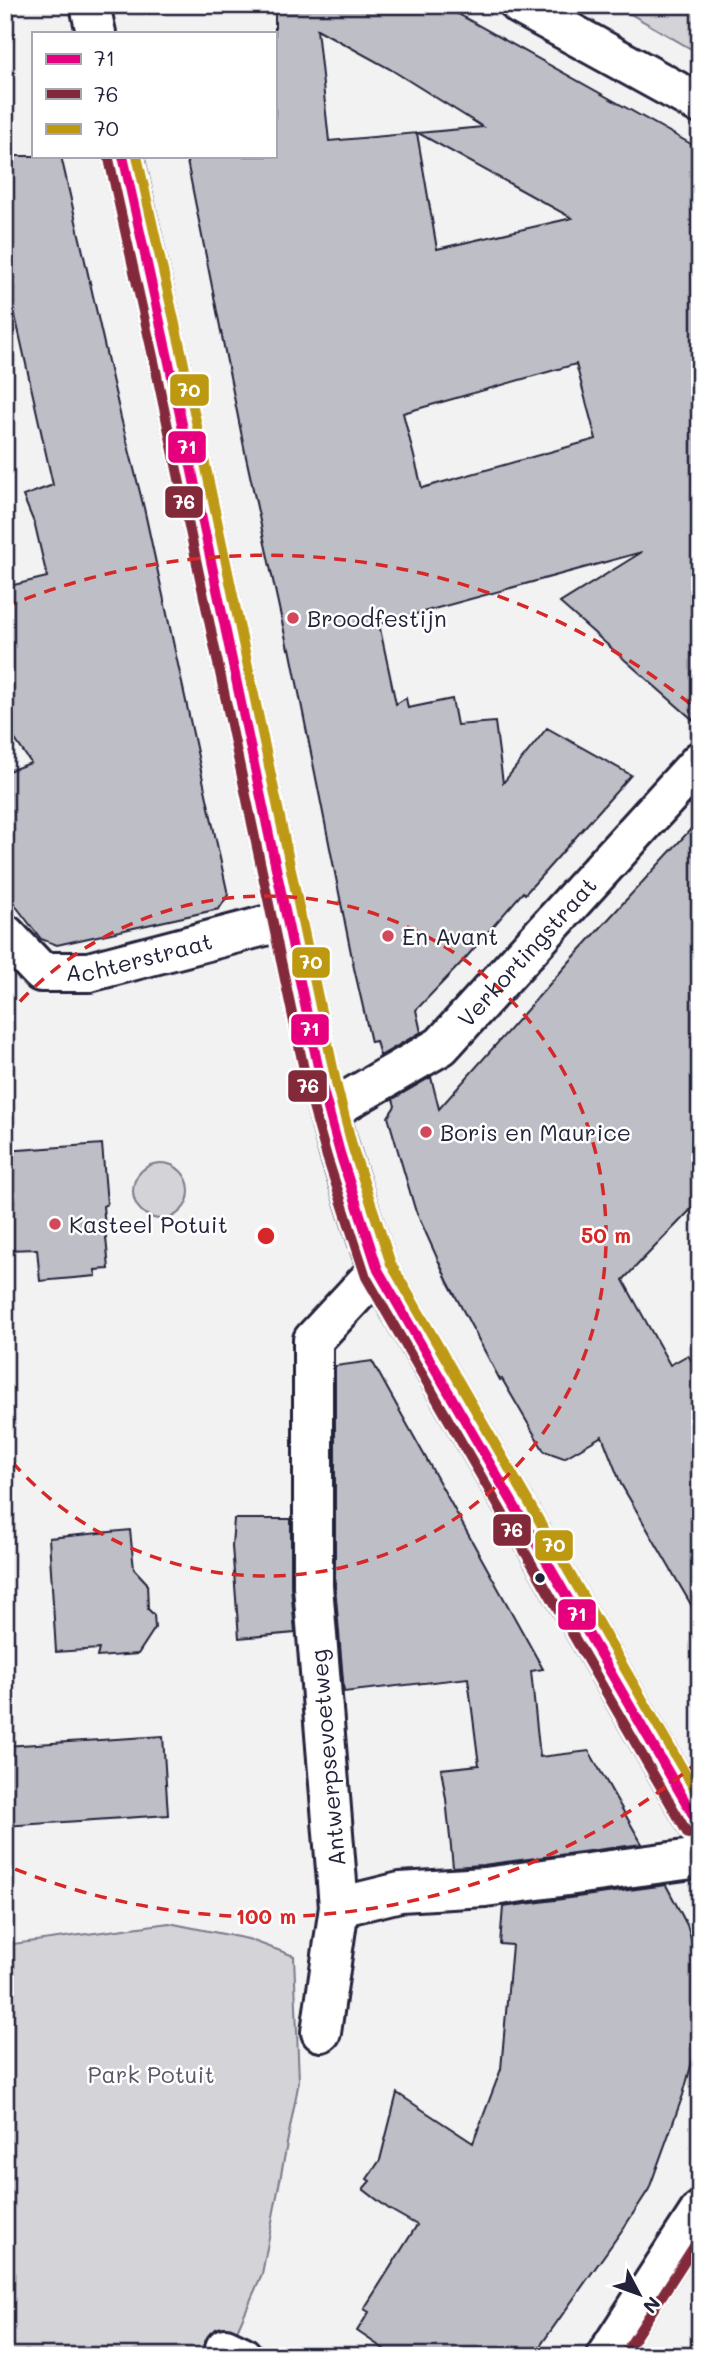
<svg xmlns="http://www.w3.org/2000/svg" width="705" height="2361" font-family="Mali,sans-serif">
  <style>
    .green { fill: #d3d3d8; stroke: #7a7a8a; stroke-width: 2 }
    .building { fill: #bebec6; stroke: #22223b; stroke-width: 2; fill-rule: evenodd }
    .lines { fill: none; stroke-linecap: round; stroke-linejoin: round }
    .minor-casing { stroke: #22223b; stroke-width: 44 }
    .major-casing { stroke: #22223b; stroke-width: 44 }
    .minor { stroke: #fff; stroke-width: 38 }
    .major { stroke: #fff; stroke-width: 38 }
    .bus-1-casing { stroke: #fff; stroke-width: 16 }
    .bus-2-casing { stroke: #fff; stroke-width: 16 }
    .bus-3-casing { stroke: #fff; stroke-width: 16 }
    .bus-1 { stroke: #e6007e; stroke-width: 10 }
    .bus-2 { stroke: #822a3a; stroke-width: 10 }
    .bus-3 { stroke: #bd9912; stroke-width: 10 }
    .ring { fill: none; stroke: #d62828; stroke-width: 3.5; stroke-dasharray: 12 9 }
    .poi-dot { fill: #d1495b; stroke: #fff; stroke-width: 2.5 }
    .bus-dot { fill: #22223b; stroke: #fff; stroke-width: 2.5 }
    .labels { text-anchor: middle; dominant-baseline: central; stroke-width: 5; stroke-linejoin: round; paint-order: stroke }
    .poi-label { font-size: 23px; fill: #22223b; stroke: #fff; text-anchor: start }
    .street-label { font-size: 23px; fill: #22223b; stroke: #fff }
    .park-label { font-size: 23px; fill: #57576a; stroke: #fff }
    .centre { fill: #d62828; stroke: #fff; stroke-width: 3.5 }
    .ring-label { font-size: 21px; text-anchor: middle; font-weight: bold; fill: #d62828; stroke: #fff; stroke-width: 5; stroke-linejoin: round; paint-order: stroke }
    .line-badge { stroke: #fff; stroke-width: 2.5 }
    .badge-label { font-size: 19px; text-anchor: middle; font-weight: bold; fill: #fff }
  </style>
  <rect width="100%" height="100%" fill="#f2f2f3"/>
  <filter id="ink" filterUnits="userSpaceOnUse"><feTurbulence type="fractalNoise" baseFrequency=".0143" numOctaves="2"/><feDisplacementMap in="SourceGraphic" scale="14" xChannelSelector="R" yChannelSelector="G"/><feConvolveMatrix kernelMatrix="1 2 1 2 8 2 1 2 1" color-interpolation-filters="sRGB"/></filter>
  <g filter="url(#ink)">
    <!-- green -->
    <path class="green" d="M615 5H700V54Z
      M133 1191a28 28 0 1 1 56 0a28 28 0 1 1-56 0Z
      M169 1923 248 1939 294 1956 299 2081 262 2274 226 2356H5V1945Z"/>
    <!-- building -->
    <path class="building" d="M275 5H442L700 149V726L560 603 642 552 379 624 396 704 406 698 408 708 452 699 457 725 495 722 503 783 547 728 631 775 543 874 525 894 523 892 463 961 416 1010 421 1032 380 1056 376 1041 371 1042 354 968 290 648 288 649 246 457 186 156H275ZM317 29 390 69 483 127 418 133 572 218 437 249 417 133 329 141ZM576 364 596 439 422 488 403 413Z
      M5 156H61L121 418 144 508 228 895 219 909 57 945 41 939 5 892V772L31 763 5 725V587L47 577 35 525 23 496 53 485 15 315 5 317Z
      M700 819V1200L623 1280 670 1365 688 1355 700 1375V1620L621 1484 602 1436 564 1458 544 1451 502 1379 500 1380 448 1282 415 1209 388 1117 395 1106 393 1099 431 1077 439 1109 571 960Z
      M102 1144 107 1204 103 1206 109 1269 95 1270 96 1276 40 1281 37 1249 5 1250V1151Z
      M372 1361 543 1669 531 1671 540 1757 589 1751 642 1844 483 1865 453 1867 446 1799 441 1769 479 1765 468 1678 344 1692 335 1585V1366Z
      M234 1519H291V1586L295 1633 239 1638 232 1546Z
      M130 1530 134 1569 147 1583 148 1609 154 1615 155 1628 138 1654 97 1657 99 1649 56 1652 49 1538Z
      M163 1736 168 1815 5 1826V1746Z
      M666 1885 687 1925 700 1969V2033L683 2095 649 2189 625 2226 533 2356H394L357 2331 369 2312 364 2309 417 2225 389 2209 363 2189 370 2181 367 2179 380 2160 397 2093 473 2143 501 2069 512 1945 500 1944 503 1907Z"/>
    <g class="lines">
      <!-- minor casing -->
      <g class="minor-casing">
        <g id="minor">
          <path d="M520 5 700 104"/>
          <path id="s1" d="M5 934 41 972H89L287 920"/>
          <path id="s2" d="M329 1111 441 1046 700 761"/>
          <path d="M339 1907 400 1892 485 1887 700 1858"/>
          <path d="M321 2032 339 1907 313 1586V1340L378 1270"/>
          <path d="M225 2348 242 2356"/>
        </g>
      </g>
      <!-- major casing -->
      <g class="major-casing">
        <path id="major" d="M90 5 96 33
          M123 156 168 358 323 1090 340 1153 378 1270 700 1827
          M606 2356 700 2211"/>
      </g>
      <!-- minor -->
      <use href="#minor" class="minor"/>
      <!-- major -->
      <use href="#major" class="major"/>
      <!-- bus-1 casing -->
      <g class="bus-1-casing">
        <path id="bus-1" d="M123 156 168 358 323 1090 340 1153 378 1270 700 1827"/>
      </g>
      <!-- bus-2 casing -->
      <g class="bus-2-casing">
        <path id="bus-2" d="M109 159 154 361 309 1093 327 1157 366 1277 688 1834
          M623 2356 700 2237"/>
      </g>
      <!-- bus-3 casing -->
      <g class="bus-3-casing">
        <path id="bus-3" d="M137 156 182 355 337 1087 353 1149 391 1264 700 1799"/>
      </g>
      <!-- bus-1 -->
      <use href="#bus-1" class="bus-1"/>
      <!-- bus-2 -->
      <use href="#bus-2" class="bus-2"/>
      <!-- bus-3 -->
      <use href="#bus-3" class="bus-3"/>
    </g>
  </g>
  <!-- distance rings -->
  <g class="ring">
    <path d="M6 1017A340 340 0 1 1 6 1455"/>
    <path d="M699 1761A681 681 0 0 1 5 1865M5 607A681 681 0 0 1 699 711"/>
  </g>
  <!-- markers -->
  <g class="poi-dot">
    <circle cx="293" cy="618" r="7"/>
    <circle cx="388" cy="936" r="7"/>
    <circle cx="426" cy="1132" r="7"/>
    <circle cx="55" cy="1224" r="7"/>
  </g>
  <circle class="bus-dot" cx="540" cy="1578" r="6"/>
  <g class="labels">
    <!-- poi labels -->
    <g class="poi-label">
      <text x="307" y="618">Broodfestijn</text>
      <text x="402" y="936">En Avant</text>
      <text x="440" y="1132">Boris en Maurice</text>
      <text x="69" y="1224">Kasteel Potuit</text>
    </g>
    <!-- street labels -->
    <g class="street-label">
      <text stroke="none"><textPath href="#s2" startOffset="257">Verkortingstraat</textPath></text>
      <text stroke="none"><textPath href="#s1" startOffset="152">Achterstraat</textPath></text>
      <text transform="translate(327 1758) rotate(-95)">Antwerpsevoetweg</text>
    </g>
    <!-- park labels -->
    <g class="park-label">
      <text x="151" y="2074">Park Potuit</text>
    </g>
  </g>
  <circle cx="266" cy="1236" r="10" class="centre"/>
  <g class="ring-label">
    <text x="606" y="1243">50 m</text>
    <text x="266" y="1924">100 m</text>
  </g>
  <g class="line-badge">
    <rect x="169" y="373" width="41" height="34" rx="7" fill="#bd9912"/>
    <rect x="167" y="430" width="40" height="34" rx="7" fill="#e6007e"/>
    <rect x="164" y="485" width="40" height="34" rx="7" fill="#822a3a"/>
    <rect x="291" y="946" width="40" height="33" rx="7" fill="#bd9912"/>
    <rect x="290" y="1013" width="40" height="33" rx="7" fill="#e6007e"/>
    <rect x="287" y="1069" width="41" height="34" rx="7" fill="#822a3a"/>
    <rect x="492" y="1513" width="40" height="34" rx="7" fill="#822a3a"/>
    <rect x="534" y="1529" width="40" height="33" rx="7" fill="#bd9912"/>
    <rect x="557" y="1598" width="40" height="33" rx="7" fill="#e6007e"/>
  </g>
  <g class="badge-label">
    <text x="189" y="397">70</text>
    <text x="187" y="454">71</text>
    <text x="184" y="509">76</text>
    <text x="311" y="969">70</text>
    <text x="310" y="1036">71</text>
    <text x="308" y="1093">76</text>
    <text x="512" y="1537">76</text>
    <text x="554" y="1552">70</text>
    <text x="577" y="1621">71</text>
  </g>
  <!-- margin -->
  <rect width="705" height="2361" fill="none" stroke="#fff" stroke-width="28"/>
  <rect x="14" y="14" width="677" height="2333" fill="none" stroke="#22223b" stroke-width="2.5" filter="url(#ink)"/>
  <!-- legend -->
  <rect x="32" y="32" width="245" height="126" fill="#ffffff" stroke="#a7a7b1" stroke-width="2"/>
  <rect x="46" y="54" width="35" height="10" fill="#e6007e" stroke="#a7a7b1" stroke-width="2"/>
  <text x="94" y="66" font-size="21" fill="#22223b">71</text>
  <rect x="46" y="89" width="35" height="10" fill="#822a3a" stroke="#a7a7b1" stroke-width="2"/>
  <text x="94" y="102" font-size="21" fill="#22223b">76</text>
  <rect x="46" y="124" width="35" height="10" fill="#bd9912" stroke="#a7a7b1" stroke-width="2"/>
  <text x="94" y="136" font-size="21" fill="#22223b">70</text>
  <!-- north arrow -->
  <g transform="translate(639 2294) rotate(131)" stroke="#ffffff" stroke-width="5" paint-order="stroke">
  <path d="M0-5L12 26L0 18L-12 26Z" fill="#22223b"/>
  <text y="-10" font-size="19" font-weight="bold" text-anchor="middle" fill="#22223b">N</text>
  </g>
</svg>
